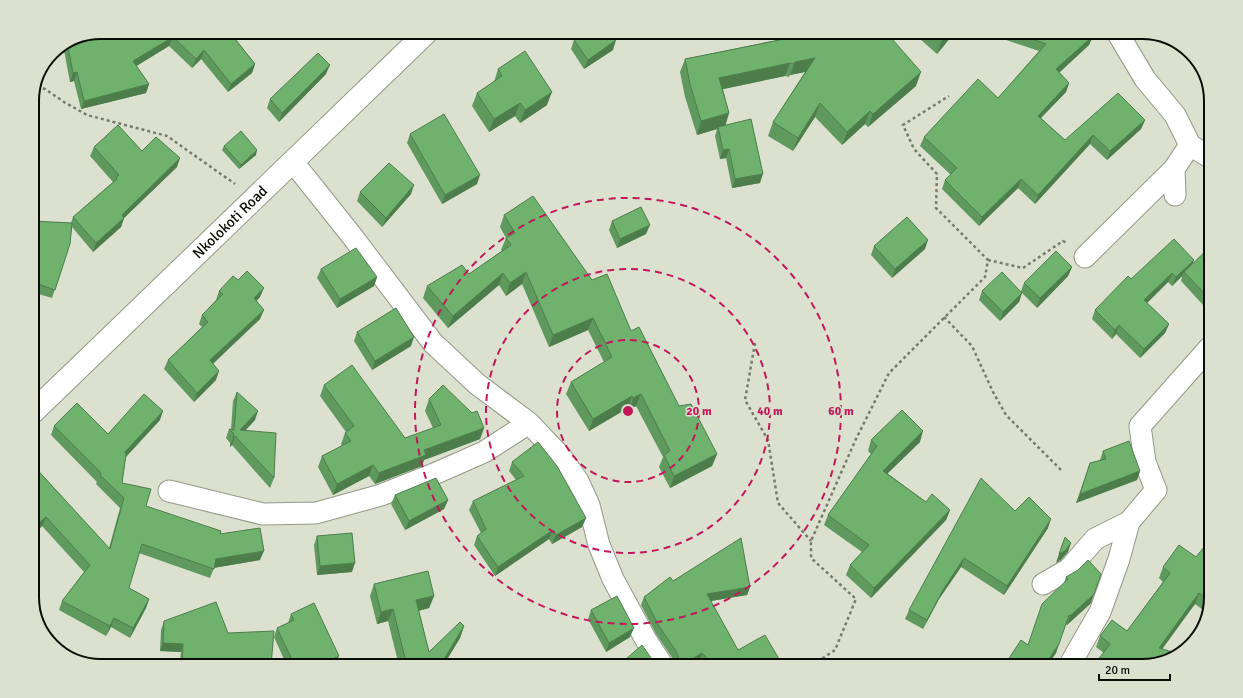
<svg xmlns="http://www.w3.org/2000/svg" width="1243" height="698" font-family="Signika,sans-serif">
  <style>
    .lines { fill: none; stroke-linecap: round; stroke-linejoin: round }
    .street-casing { stroke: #939986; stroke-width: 23 }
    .secondary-casing { stroke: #939986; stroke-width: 24 }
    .path { stroke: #777b6e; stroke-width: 2.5; stroke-dasharray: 3 3; stroke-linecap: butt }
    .street { stroke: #fff; stroke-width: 21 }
    .secondary { stroke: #fff; stroke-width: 22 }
    .wall { fill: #5f995e }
    .shaded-wall { fill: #4e7d4c }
    .building { fill: #6fb26d; stroke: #4e7d4c }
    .ring { fill: none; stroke: #c2185b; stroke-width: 2; stroke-dasharray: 7 5 }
    .labels { text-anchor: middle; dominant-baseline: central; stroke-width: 3; stroke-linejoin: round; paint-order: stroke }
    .street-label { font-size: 15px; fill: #0a0c06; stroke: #dbe1ce }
    .rim { fill: none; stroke: #0a0c06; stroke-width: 2 }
    .centre { fill: #c2185b; stroke: #dbe1ce; stroke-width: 2 }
    .ring-label { font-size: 12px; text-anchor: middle; font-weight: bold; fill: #c2185b; stroke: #dbe1ce; stroke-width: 3; stroke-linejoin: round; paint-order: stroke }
  </style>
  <rect width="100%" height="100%" fill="#dbe1ce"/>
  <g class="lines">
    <!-- street casing -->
    <g class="street-casing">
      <path id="street" d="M1117 32 1145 79 1175 115 1190 145 1211 158
        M293 162 352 236 433 343 477 384 529 423 562 458 578 481 589 505 599 545 613 579 646 640 663 666
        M1174 169 1175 195
        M1085 257 1174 169 1190 145
        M169 491 263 514 316 513 381 495 434 474 484 452 529 423
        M1043 584 1069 569 1095 539 1129 522 1156 490 1145 462 1140 426 1211 346
        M1069 666 1100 612 1119 559 1129 522"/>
    </g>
    <!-- secondary casing -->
    <g class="secondary-casing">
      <g id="secondary">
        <path id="s1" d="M32 413 427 32"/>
      </g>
    </g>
    <!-- path -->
    <path class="path" d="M37 87 45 89 64 102 87 115 167 136 235 184
      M988 260 1023 268 1063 241 1067 243
      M944 317 972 346 993 392 1006 415 1061 470
      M755 343 745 400 768 440 778 503 811 541
      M814 666V664L835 650 856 599 811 558V541L856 439 889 373 985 277 988 260 936 208 937 174 914 149 903 125 949 96"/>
    <!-- street -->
    <use href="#street" class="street"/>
    <!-- secondary -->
    <use href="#secondary" class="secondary"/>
  </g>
  <!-- wall -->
  <path class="wall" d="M101 32H240L234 37 255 64 252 73 228 92 201 59 192 68 169 46 136 66 149 84 146 93 81 109 74 81 70 82 63 45 75 37Z
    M778 32H886L916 86 868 127 865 124 842 145 815 117 793 151 768 136 773 122 805 72 790 75 789 77 785 76 723 89 729 113 725 125 760 183 732 188 726 158 720 159 715 136 717 129 697 135 685 97 680 72 685 59 777 40Z
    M912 32H955L937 54Z
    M999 32H1090L1093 36 1089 45 1059 73 1069 83 1066 92 1041 118 1065 140 1145 120 1141 129 1107 160 1090 144 1035 204 1018 188 979 226 942 189 945 180 951 175 920 146 924 137 998 98 1039 51 997 37Z
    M574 40 613 50 584 69 571 49Z
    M498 69 547 105 520 123 515 116 489 132 472 106 477 93 494 82Z
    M326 74 279 122 267 108 270 99Z
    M410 134 477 184 442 204 407 143Z
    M224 146 256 155 239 169 222 150Z
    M94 147 142 151 177 167 124 218 121 227 93 252 72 227 70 244 52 298 32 292V221L71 223 73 217 113 182 90 156Z
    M360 192 411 194 382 227 357 201Z
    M504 215 592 280 631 331 679 406 717 454 712 466 670 488 659 467 663 457 636 406 629 410 628 408 589 431 566 394 571 382 604 362 588 330 549 347 522 284 506 296 499 285 448 328 423 298 427 286 469 274 502 251 501 250 506 238 500 227Z
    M612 221 646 234 617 248 609 230Z
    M874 246 925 249 892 278 871 255Z
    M1192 264 1211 299 1204 306 1181 281 1182 276 1172 286 1168 282 1147 303 1169 324 1165 333 1140 358 1116 334 1112 339 1092 319 1095 310 1131 279Z
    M1072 267 1068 276 1037 308 1022 293 1019 302 1000 321 979 300 982 291H1021L1024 283Z
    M321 269 377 277 374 286 337 308 317 278Z
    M219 291 260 297 256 301 260 319 213 364 216 380 194 402 164 369 168 360 202 327 199 324 202 315 216 300Z
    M357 332 411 346 372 370 354 341Z
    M324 385 405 438 433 428 425 411 429 399 484 428 480 439 424 460 422 466 375 484 369 476 333 495 318 467 322 456 342 446 341 444 345 433 346 432 320 396Z
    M237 392 255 420 245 431 274 478 270 488 232 445 230 447V443L226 438 229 429H231L233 401Z
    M160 420 126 457 122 483 146 506 220 534 260 560 214 568 210 578 139 553 129 588 149 599 146 608 130 638 111 627 106 636 59 610 62 601 84 572 42 526 32 536V464L109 548 120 508 96 484 97 482 51 435 54 426 108 434Z
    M871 440 920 442 887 473 926 502 950 510 946 520 871 598 846 575 850 565 862 552 824 525 828 515 871 454 868 451Z
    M1103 451 1140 471 1137 480 1076 503 1090 463 1100 460Z
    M512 462 586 518 582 527 552 544 549 539 495 576 474 545 477 536 481 533 469 510 473 501 516 480 509 471Z
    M395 495 448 500 444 509 405 530 391 504Z
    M1015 511 1048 528 1004 595 961 567 939 599 923 629 905 619 909 610Z
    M1211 522V538L1207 534Z
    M317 536 352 572 317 575 314 545Z
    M1163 567 1211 597 1207 613 1195 604 1142 666H1094L1104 653 1096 647 1100 636 1127 631 1163 582 1159 578Z
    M1066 577 1091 603 1067 625 1065 624 1056 653 1047 666H1004L1028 645 1064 583Z
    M673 581 750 587 747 595 711 601 738 650 779 659 777 666H703L699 662 691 666H676L673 659 656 634 641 605 644 597Z
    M374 584 434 596 429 608 419 611 429 652 464 626 460 638 443 666H399L388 621 377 624 370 596Z
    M591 610 630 637 606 652 588 619Z
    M291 614 335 665 332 666H287L274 637 277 628 288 623Z
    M164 621 228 633 271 666H179L181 652 160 651 161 630Z"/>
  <!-- shaded-wall -->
  <path class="shaded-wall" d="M233 32H240L228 42 231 34Z
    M949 32H955L937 54 942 40Z
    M1093 36 1089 45 1052 79 1056 69Z
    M173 37 169 46 130 70 133 61Z
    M616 40 613 50 584 69 588 60Z
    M204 50 201 59 192 68 196 59Z
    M815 58 810 71 790 75 795 62Z
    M790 63 785 76 714 91 719 78Z
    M255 64 252 73 228 92 231 84Z
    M330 65 326 74 279 122 282 113Z
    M77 72 74 81 70 82 73 73Z
    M921 72 916 86 868 127 873 114Z
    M1069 83 1066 92 1034 125 1038 116Z
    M149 84 146 93 81 109 84 101Z
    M552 92 547 105 520 123 525 110Z
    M520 103 515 116 489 132 494 119Z
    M820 103 815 117 793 151 798 138Z
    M870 111 865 124 842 145 847 132Z
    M729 113 725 127H718L717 129 697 135 701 121Z
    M1145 120 1141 129 1107 160 1110 151Z
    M1093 135 1090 144 1035 204 1038 195Z
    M729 149 726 158 720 159 723 150Z
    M257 150 256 155 239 169 241 165Z
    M180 158 177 167 124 218 121 227 93 252 96 243 122 215Z
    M763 174 760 183 732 188 735 179Z
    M480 175 477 184 442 204 445 195Z
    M1021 179 1018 188 979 226 982 217Z
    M414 185 411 194 382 227 386 218Z
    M650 225 646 234 617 248 620 239Z
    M928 240 925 249 892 278 895 269Z
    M1194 260 1191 269 1184 272 1182 276 1172 286 1176 277Z
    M1072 267 1068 276 1037 308 1040 298Z
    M526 272 522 284 506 296 510 283Z
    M503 273 499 285 448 328 453 316Z
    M1172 273 1168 282 1141 309 1144 300Z
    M377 277 374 286 337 308 340 299Z
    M264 288 260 297 251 307 254 298Z
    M1022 293 1019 302 1000 321 1003 312Z
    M1211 293V299L1204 306 1208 297Z
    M264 310 260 319 207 369 210 360Z
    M593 318 588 330 549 347 553 335Z
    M1169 324 1165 333 1140 358 1144 349Z
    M1119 325 1116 334 1112 339 1115 330Z
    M414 337 411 346 372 370 375 361Z
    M219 371 216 380 194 402 197 393Z
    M641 394 636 406 629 410 633 398Z
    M632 396 628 408 589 431 593 419Z
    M163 411 160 420 121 462 125 452Z
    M258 411 255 420 237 439 240 430Z
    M484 428 480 439 424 460 422 466 375 484 379 473 424 450Z
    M923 431 920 442 880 481 883 471Z
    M235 436 232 445 230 447 233 438Z
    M717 454 712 466 670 488 674 476Z
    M373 465 369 476 333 495 337 484Z
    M1140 471 1137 480 1076 503 1080 494Z
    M448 500 444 509 405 530 409 521Z
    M950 510 946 520 871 598 874 588Z
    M46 517 42 526 32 536V529Z
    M586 518 582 527 552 544 556 535Z
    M1051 519 1048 528 1004 595 1007 586Z
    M553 530 549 539 495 576 498 567Z
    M1071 543 1068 552 1061 560 1056 563 1059 554Z
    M264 551 260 560 212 568 216 559Z
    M964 558 961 567 939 599 923 629 927 620 943 590Z
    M355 563 352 572 317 575 320 566Z
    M750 587 747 595 704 602 707 594Z
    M1199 593 1195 604 1155 659 1159 648Z
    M1094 594 1091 603 1067 625 1070 616Z
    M434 596 429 608 412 612 416 600Z
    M149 599 146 608 130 638 133 628Z
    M393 609 388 621 377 624 381 612Z
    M114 618 111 627 106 636 110 626Z
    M464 626 460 638 443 666H440Z
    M634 628 630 637 606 652 609 643Z
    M163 643 183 644 181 652 160 651Z
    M1059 644 1056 653 1047 666H1044Z
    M702 653 699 662 691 666H682V665Z
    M339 656 335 665 332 666H316Z
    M779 659 777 666H768Z"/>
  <!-- building -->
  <path class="building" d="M101 32H233L231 34 255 64 231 84 204 50 196 59 173 37 133 61 149 84 84 101 77 72 73 73 67 42 75 37Z
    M587 32H610L616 40 588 60 574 40Z
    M781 32H886L921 72 873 114 870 111 847 132 820 103 798 138 773 122 815 58 795 62 794 64 790 63 719 78 729 113 701 121 690 84 685 59 780 40Z
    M932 32H949L942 40Z
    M1013 32H1090L1093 36 1056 69 1069 83 1038 116 1065 140 1118 93 1145 120 1110 151 1093 135 1038 195 1021 179 982 217 945 180 957 168 924 137 978 79 998 98 1046 44Z
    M525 51 552 92 525 110 520 103 494 119 477 93 502 76 498 69Z
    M318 53 330 65 282 113 270 99Z
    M444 114 480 175 445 195 410 134Z
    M751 119 763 174 735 179 729 149 723 150 718 127Z
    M118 125 142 151 156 137 180 158 122 215 124 218 96 243 73 217 117 179 116 178 119 175 94 147Z
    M241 131 257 150 241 165 224 146Z
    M389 163 414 185 386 218 360 192Z
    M533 196 592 280 607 274 631 331 639 327 679 406 691 404 717 454 674 476 664 455 670 451 641 394 633 398 632 396 593 419 571 382 612 357 593 318 553 335 526 272 510 283 503 273 453 316 427 286 462 265 469 274 511 245 506 238 515 233 504 215Z
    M641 207 650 225 620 239 612 221Z
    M907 217 928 240 895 269 874 246Z
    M32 221 72 223 70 244 55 290 32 282Z
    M1174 239 1194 260 1176 277 1172 273 1144 300 1169 324 1144 349 1119 325 1115 330 1095 310 1128 276 1131 279Z
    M1211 246V293L1208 297 1184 272Z
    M356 248 377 277 340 299 321 269Z
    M1056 251 1072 267 1040 298 1024 283Z
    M247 271 264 288 254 298 264 310 210 360 219 371 197 393 168 360 208 322 202 315 223 294 219 291 233 276 238 280Z
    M1002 272 1022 293 1003 312 982 291Z
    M396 308 414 337 375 361 357 332Z
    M352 365 405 438 441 425 429 399 443 385 472 413 477 411 484 428 424 450 426 455 381 472 379 473 373 465 337 484 322 456 351 441 345 433 354 426 324 385Z
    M237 392 258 411 240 430 276 433 274 478 235 436 233 438 234 434 229 429 234 430Z
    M144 394 163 411 125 452 126 454 122 483 151 489 146 506 221 531 220 534 260 528 264 551 216 559 214 569 142 544 129 588 149 599 133 628 114 618 110 626 62 601 90 565 46 517 32 529V464L110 549 124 498 100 475 101 473 54 426 77 403 108 434Z
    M902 410 923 431 883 471 926 502 932 494 950 510 874 588 850 565 869 545 828 515 877 446 871 440Z
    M1129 441 1140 471 1080 494 1090 463 1106 459 1103 451Z
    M538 442 557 466 586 518 556 535 553 530 498 567 477 536 486 529 473 501 524 476 512 462Z
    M436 478 448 500 409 521 395 495Z
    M981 478 1015 511 1029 497 1051 519 1007 586 964 558 943 590 927 620 909 610Z
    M352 533 355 563 320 566 317 536Z
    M1065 537 1071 543 1065 551 1059 554Z
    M741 538 750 587 707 594 738 650 765 635 779 659 768 666H714L702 653 682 665 676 651 659 626 644 597 670 577 673 581Z
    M1179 545 1196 557 1204 547 1211 553V597L1210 601 1199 593 1159 648 1179 654 1177 657 1142 666H1096L1094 665 1110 644 1100 636 1112 620 1127 631 1170 573 1163 567Z
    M1088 560 1101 574 1094 594 1070 616 1069 615 1059 644 1044 666H1004L1021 640 1028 645 1042 604 1068 579 1066 577 1078 570Z
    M428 571 434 596 416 600 429 652 460 622 464 626 440 666H400L405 658 393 609 381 612 374 584Z
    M617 596 634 628 609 643 591 610Z
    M216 602 228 633 274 631 271 666H182L183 644 163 643 164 621Z
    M314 603 339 656 316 666H295L277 628 294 620 291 614Z
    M642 645 656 665 657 666H618Z"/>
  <!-- distance rings -->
  <g class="ring">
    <circle cx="628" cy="411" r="71"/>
    <circle cx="628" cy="411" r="142"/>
    <circle cx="628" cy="411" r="213"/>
  </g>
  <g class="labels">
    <!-- street labels -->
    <g class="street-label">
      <text stroke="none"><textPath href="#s1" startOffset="275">Nkolokoti Road</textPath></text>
    </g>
  </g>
  <!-- crop -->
  <path d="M0 0H1243V698H0ZM101 39H1142A62 62 0 0 1 1204 101V597A62 62 0 0 1 1142 659H101A62 62 0 0 1 39 597V101A62 62 0 0 1 101 39Z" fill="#dbe1ce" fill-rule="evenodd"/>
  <path class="rim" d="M101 39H1142A62 62 0 0 1 1204 101V597A62 62 0 0 1 1142 659H101A62 62 0 0 1 39 597V101A62 62 0 0 1 101 39Z"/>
  <circle cx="628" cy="411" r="6" class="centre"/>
  <g class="ring-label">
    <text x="699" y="415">20 m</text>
    <text x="770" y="415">40 m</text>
    <text x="841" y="415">60 m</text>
  </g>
  <!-- scale -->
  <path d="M1099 674v6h71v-6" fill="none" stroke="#0a0c06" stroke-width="2"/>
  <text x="1105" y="674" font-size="12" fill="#0a0c06" stroke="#dbe1ce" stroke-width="3" paint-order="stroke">20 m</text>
</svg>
